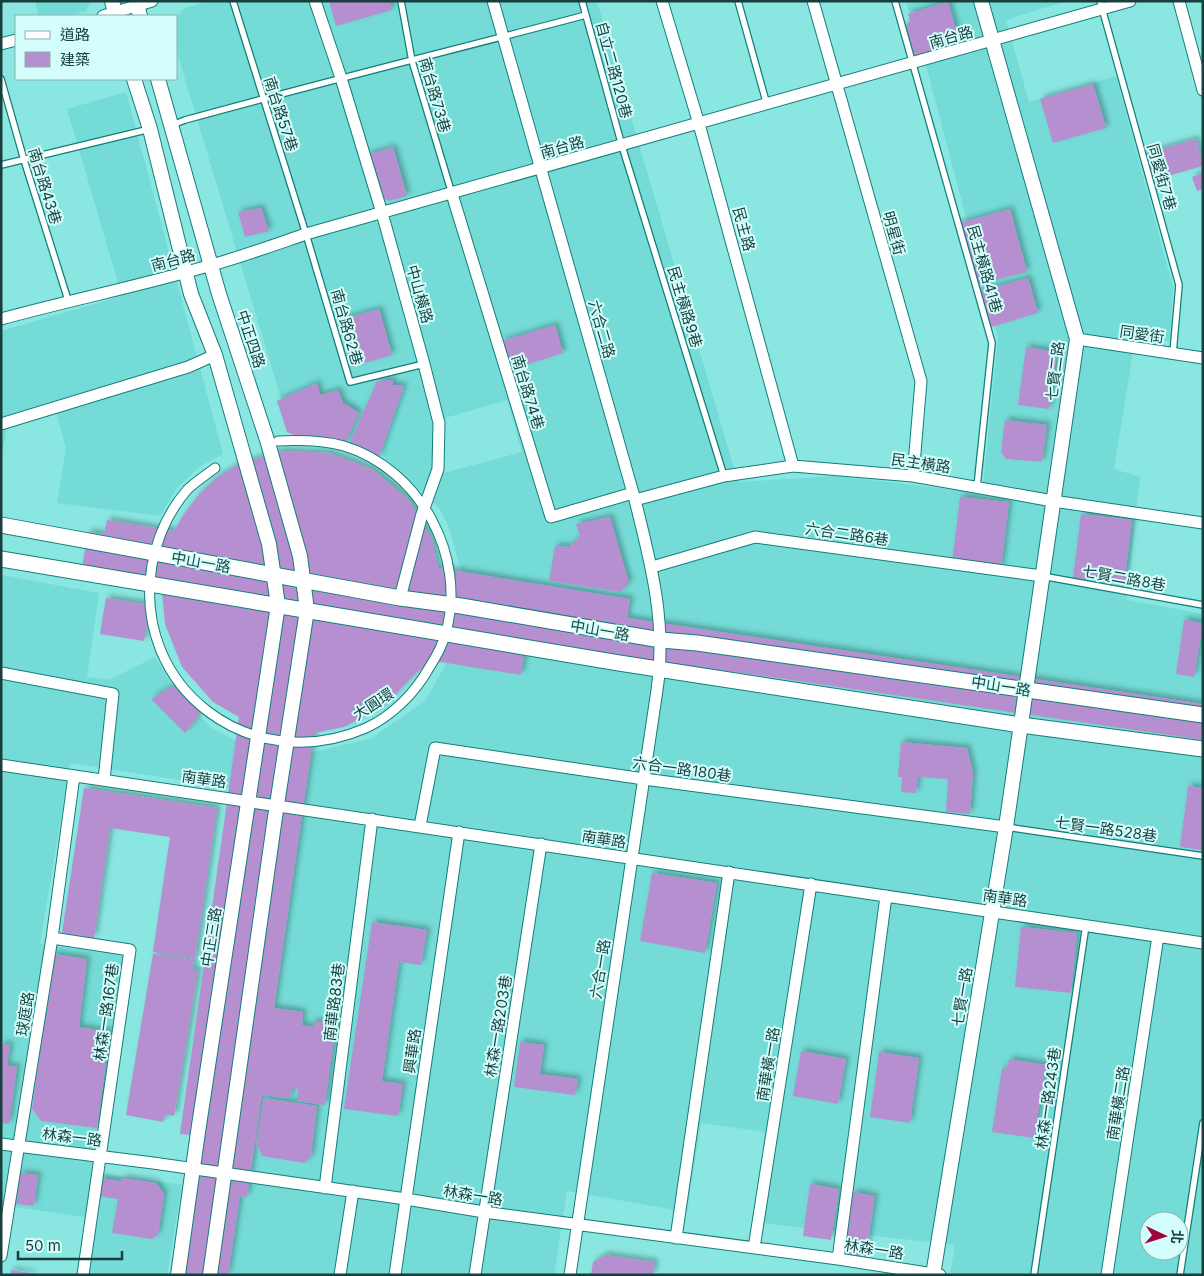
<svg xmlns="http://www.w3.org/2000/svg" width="1204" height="1276" font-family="Inter,'Noto Sans TC',sans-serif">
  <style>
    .built { fill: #74dbd6; fill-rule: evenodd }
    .building { fill: #b68fd1; filter: url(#shadow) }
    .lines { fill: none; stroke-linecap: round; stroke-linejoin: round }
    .service-casing { stroke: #137e7a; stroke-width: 8 }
    .pedestrian-casing { stroke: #137e7a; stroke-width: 11 }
    .minor-casing { stroke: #137e7a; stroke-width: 13 }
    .tertiary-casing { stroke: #137e7a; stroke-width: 16 }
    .secondary-casing { stroke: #137e7a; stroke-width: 17 }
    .service { stroke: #fff; stroke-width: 5.5 }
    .pedestrian { stroke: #fff; stroke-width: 9 }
    .minor { stroke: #fff; stroke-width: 11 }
    .tertiary { stroke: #fff; stroke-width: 14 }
    .secondary { stroke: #fff; stroke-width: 15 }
    .labels { text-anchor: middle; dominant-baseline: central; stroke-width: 4; stroke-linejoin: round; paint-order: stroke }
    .street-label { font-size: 15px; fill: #183f3d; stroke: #d3fefb }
  </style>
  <defs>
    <filter id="shadow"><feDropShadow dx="3.5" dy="-3.5" stdDeviation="2.5" flood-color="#0004"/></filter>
  </defs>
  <rect width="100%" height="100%" fill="#8ae6e1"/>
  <!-- built -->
  <path class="built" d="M35 1H90V2L86 11 65 16H39Z
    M208 1H597L738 482 836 476 982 493 998 338 921 47 906 1H1066L1006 20 1029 102 1116 76 1173 287 1170 341 1135 339 1114 469 1140 477 1127 600 1203 614V1275H950L955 1245 753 1222 765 1132 701 1123 687 1212 567 1191 554 1275H225L304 754 370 739 425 701 449 659 463 577 448 525 439 508 385 458 340 438 289 425 176 49V18L183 9ZM507 400 522 452 444 473 445 418ZM1149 1221H1179V1251H1149Z
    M126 92 223 454 199 467 177 488 160 516 57 503 66 449 55 406 8 422 1 459V331L122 296 67 109Z
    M1 575 99 593 87 677 109 680 155 657 170 681 211 728 249 747 239 789 70 763 40 944 125 956 91 1172 182 1185 167 1275H77L85 1217 1 1205Z"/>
  <!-- building -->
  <path class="building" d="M329 1H390L392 10 336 26Z
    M948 2 960 43 911 58 902 30 910 21 908 14Z
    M1093 84 1106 128 1053 143 1040 99Z
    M1196 139 1203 166 1153 180 1146 153Z
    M393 147 407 196 389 201 379 196 367 155Z
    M1203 173V189L1197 191 1192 177Z
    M261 208 269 231 245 237 238 212Z
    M1010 209 1027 272 972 286 956 224Z
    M1028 278 1038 313 984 329 974 293Z
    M379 309 392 355 352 367 339 320Z
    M555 325 563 353 510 370 502 341Z
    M1026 347 1057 352 1049 409 1018 405Z
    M393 380V385L404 386 379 457 349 445 377 381Z
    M317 383 320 395 338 390 343 403 359 413 345 444 315 437 296 436 287 432 277 401Z
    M1005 420 1047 425 1042 462 1006 459 1001 452Z
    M282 451 329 453 372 469 408 499 432 539 438 568 630 599 627 618 1203 704V740L757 675 636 659 524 655 521 675 441 662 428 664 417 672 385 705 344 727 314 733 274 1008 303 1012 302 1025 313 1027V1021L336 1024 325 1105 297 1101 298 1089 292 1088 290 1098 262 1095 265 1074 247 1197 240 1196 228 1275H182L190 1135 180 1134 239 717 213 702 182 667 165 624 162 593 80 580 88 532 104 534 107 520 174 531 184 514 200 493 216 478 237 465Z
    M960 497 1009 502 1001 568 952 563Z
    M1081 514 1132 520 1124 584 1073 578Z
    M610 517 629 583 620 592 549 581 555 546 569 547 580 536 576 524Z
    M106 598 150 605 144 641 100 634Z
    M1184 620 1203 623 1194 677 1176 674Z
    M173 686 201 713 185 733 151 699Z
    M901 742 967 748 973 773 970 814 946 812 948 779 918 777 916 793 901 792 902 777H898Z
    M1188 786 1203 788V850L1180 847Z
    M84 788 217 808 195 959 153 952 170 837 110 828 94 938 62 933Z
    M652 873 717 883 705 953 640 941Z
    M372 922 427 930 421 965 399 962 382 1081 403 1084 398 1116 344 1109Z
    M1021 927 1077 933 1071 993 1015 987Z
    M53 954 87 959 79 1027 110 1032 97 1128 41 1121 32 1109Z
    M153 954 194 960 192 969 198 970 174 1116 165 1114 163 1122 126 1115Z
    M520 1042 544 1045 540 1074 578 1079 575 1095 514 1087Z
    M1 1044 10 1045 7 1065 17 1067 9 1124 1 1123Z
    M801 1051 846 1059 838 1104 793 1096Z
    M879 1052 919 1058 910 1123 870 1117Z
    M1009 1059 1046 1065 1034 1138 992 1132 1002 1068 1007 1069Z
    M264 1098 317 1106 311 1156 304 1163 262 1156 256 1143Z
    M20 1173 38 1175 34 1206 16 1204Z
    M100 1178 120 1181 124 1178 156 1183 164 1194 158 1235 151 1239 112 1233 118 1199 97 1196Z
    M810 1184 839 1189 831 1240 803 1236Z
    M853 1192 875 1196 865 1260 843 1256Z
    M605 1255 655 1262 653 1275H591L593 1262Z
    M11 1270 36 1274 35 1275H11Z"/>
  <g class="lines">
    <!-- service casing -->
    <g class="service-casing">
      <path id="service" d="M233 1 306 234 350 382 424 364
        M401 1 412 61 452 194
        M582 1 622 146 724 476
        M738 1 767 105
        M895 1 992 343 977 487
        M1100 1 1179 285 1173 353
        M1 79 24 160 68 300
        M172 125 185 120C319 83 453 50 586 15
        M1 165 150 129
        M1042 576 1203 605
        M1006 827 1203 856
        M1034 1275 1086 925
        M1180 1275 1203 1123"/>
    </g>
    <!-- pedestrian casing -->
    <g class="pedestrian-casing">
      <path id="pedestrian" d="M215 468C206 475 195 482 187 490 168 512 157 538 152 565 131 689 252 778 366 728 392 716 415 693 429 668 436 657 443 645 446 632 467 556 420 469 344 446 322 440 300 440 278 441"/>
    </g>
    <!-- minor casing -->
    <g class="minor-casing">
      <path id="minor" d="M315 1 341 78 382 213 424 364 439 423 438 469 422 514 400 598
        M493 1 635 500C651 564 667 623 657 690L570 1275
        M662 1 699 124 793 466
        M813 1 921 381 913 476
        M1179 1 1203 90
        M103 16 152 1
        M1 44 16 40
        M452 194 551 517 633 493
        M1 319C70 300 140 286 208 266 241 257 274 245 306 234L1130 1
        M1077 339 1203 358
        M1 424 188 367 215 355
        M635 500 724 476 793 466 913 476 1053 501 1203 523
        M652 567 755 537 1042 576
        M1 673 113 694 104 780
        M1 765 1203 943
        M420 826 435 748 644 779 1006 827
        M52 938 130 950 83 1275
        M1 1144 153 1163 406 1199 484 1212 838 1259 940 1275
        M325 1188 372 819
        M676 1238 729 872
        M754 1248 811 884
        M1 1256 52 938 74 776
        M838 1259 886 896
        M340 1275 353 1191
        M395 1275 459 832
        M475 1275 541 844
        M1107 1275 1158 936"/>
    </g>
    <!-- tertiary casing -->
    <g class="tertiary-casing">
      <path id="tertiary" d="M112 1 116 16
        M136 1 140 16
        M134 79 150 129 191 294 215 355 269 544 278 605 198 1132 178 1275
        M158 79 219 294 268 443 300 556 307 610 274 824 210 1275
        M933 1275 1006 827 1077 339 981 1"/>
    </g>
    <!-- secondary casing -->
    <g class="secondary-casing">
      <path id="secondary" d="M1 525 400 598 461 606 661 640 697 643 1203 715
        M1 559 619 663 1021 725 1203 749"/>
    </g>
    <!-- service -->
    <use href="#service" class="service"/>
    <!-- pedestrian -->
    <use href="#pedestrian" class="pedestrian"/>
    <!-- minor -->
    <use href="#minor" class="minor"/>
    <!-- tertiary -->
    <use href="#tertiary" class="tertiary"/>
    <!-- secondary -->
    <use href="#secondary" class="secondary"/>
  </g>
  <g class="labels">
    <!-- street labels -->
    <g class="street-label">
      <text transform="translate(951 37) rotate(-16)">南台路</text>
      <text transform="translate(614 70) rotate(75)">自立二路120巷</text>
      <text transform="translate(435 95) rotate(74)">南台路73巷</text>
      <text transform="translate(281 114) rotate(72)">南台路57巷</text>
      <text transform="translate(562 147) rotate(-16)">南台路</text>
      <text transform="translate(1162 177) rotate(74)">同愛街7巷</text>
      <text transform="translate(45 186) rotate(73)">南台路43巷</text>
      <text transform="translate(744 229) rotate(75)">民主路</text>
      <text transform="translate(894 233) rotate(74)">明星街</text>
      <text transform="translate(173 260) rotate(-15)">南台路</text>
      <text transform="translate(985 269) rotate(74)">民主橫路41巷</text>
      <text transform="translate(420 294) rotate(74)">中山橫路</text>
      <text transform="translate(685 307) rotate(73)">民主橫路9巷</text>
      <text transform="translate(347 327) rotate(74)">南台路62巷</text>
      <text transform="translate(602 329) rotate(74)">六合二路</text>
      <text transform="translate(1142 334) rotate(8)">同愛街</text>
      <text transform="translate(251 339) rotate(72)">中正四路</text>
      <text transform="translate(1055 371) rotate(-83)">七賢二路</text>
      <text transform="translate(528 392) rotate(73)">南台路74巷</text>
      <text transform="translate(921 463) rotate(8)">民主橫路</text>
      <text transform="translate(847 534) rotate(8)">六合二路6巷</text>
      <text transform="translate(201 562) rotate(10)">中山一路</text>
      <text transform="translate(1124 578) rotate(10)">七賢二路8巷</text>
      <text transform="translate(600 630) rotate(10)">中山一路</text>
      <text transform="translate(1001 686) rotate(9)">中山一路</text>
      <text transform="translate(373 704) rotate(-33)">大圓環</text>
      <text transform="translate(682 769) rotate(8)">六合一路180巷</text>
      <text transform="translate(204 779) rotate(8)">南華路</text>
      <text transform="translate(1106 829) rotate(8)">七賢一路528巷</text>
      <text transform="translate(604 839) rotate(9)">南華路</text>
      <text transform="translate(1005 898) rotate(8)">南華路</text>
      <text transform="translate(211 937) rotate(-81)">中正三路</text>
      <text transform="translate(600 969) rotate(-81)">六合一路</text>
      <text transform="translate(962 997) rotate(-81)">七賢一路</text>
      <text transform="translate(334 1002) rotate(-83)">南華路83巷</text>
      <text transform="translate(106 1012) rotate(-82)">林森一路167巷</text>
      <text transform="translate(25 1014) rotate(-81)">球庭路</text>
      <text transform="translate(498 1026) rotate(-81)">林森一路203巷</text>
      <text transform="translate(412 1051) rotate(-82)">興華路</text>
      <text transform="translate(768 1064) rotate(-81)">南華橫一路</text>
      <text transform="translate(1048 1098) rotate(-82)">林森一路243巷</text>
      <text transform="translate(1118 1103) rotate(-81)">南華橫二路</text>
      <text transform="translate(72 1137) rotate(7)">林森一路</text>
      <text transform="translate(473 1195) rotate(9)">林森一路</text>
      <text transform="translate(874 1249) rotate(9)">林森一路</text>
    </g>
  </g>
  <!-- border -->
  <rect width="1204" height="1276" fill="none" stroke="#183f3d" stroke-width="5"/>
  <!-- legend -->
  <rect x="15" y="15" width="162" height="65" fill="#d3fefb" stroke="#88b2af"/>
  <rect x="25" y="31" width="25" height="8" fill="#ffffff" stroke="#88b2af"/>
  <text x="60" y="40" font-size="15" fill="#183f3d">道路</text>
  <rect x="25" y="52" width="25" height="15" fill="#b68fd1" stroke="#88b2af"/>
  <text x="60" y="65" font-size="15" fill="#183f3d">建築</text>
  <!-- north arrow -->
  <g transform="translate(1164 1236) rotate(94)"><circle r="24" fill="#d3fefb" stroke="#88b2af"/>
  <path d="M0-4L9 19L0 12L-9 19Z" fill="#a1033d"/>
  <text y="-8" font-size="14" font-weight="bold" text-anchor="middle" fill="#183f3d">北</text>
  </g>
  <!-- scale -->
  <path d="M18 1251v8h104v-8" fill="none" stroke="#183f3d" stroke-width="2.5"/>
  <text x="25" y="1251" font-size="15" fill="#183f3d" stroke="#d3fefb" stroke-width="4" paint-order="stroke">50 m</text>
</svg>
